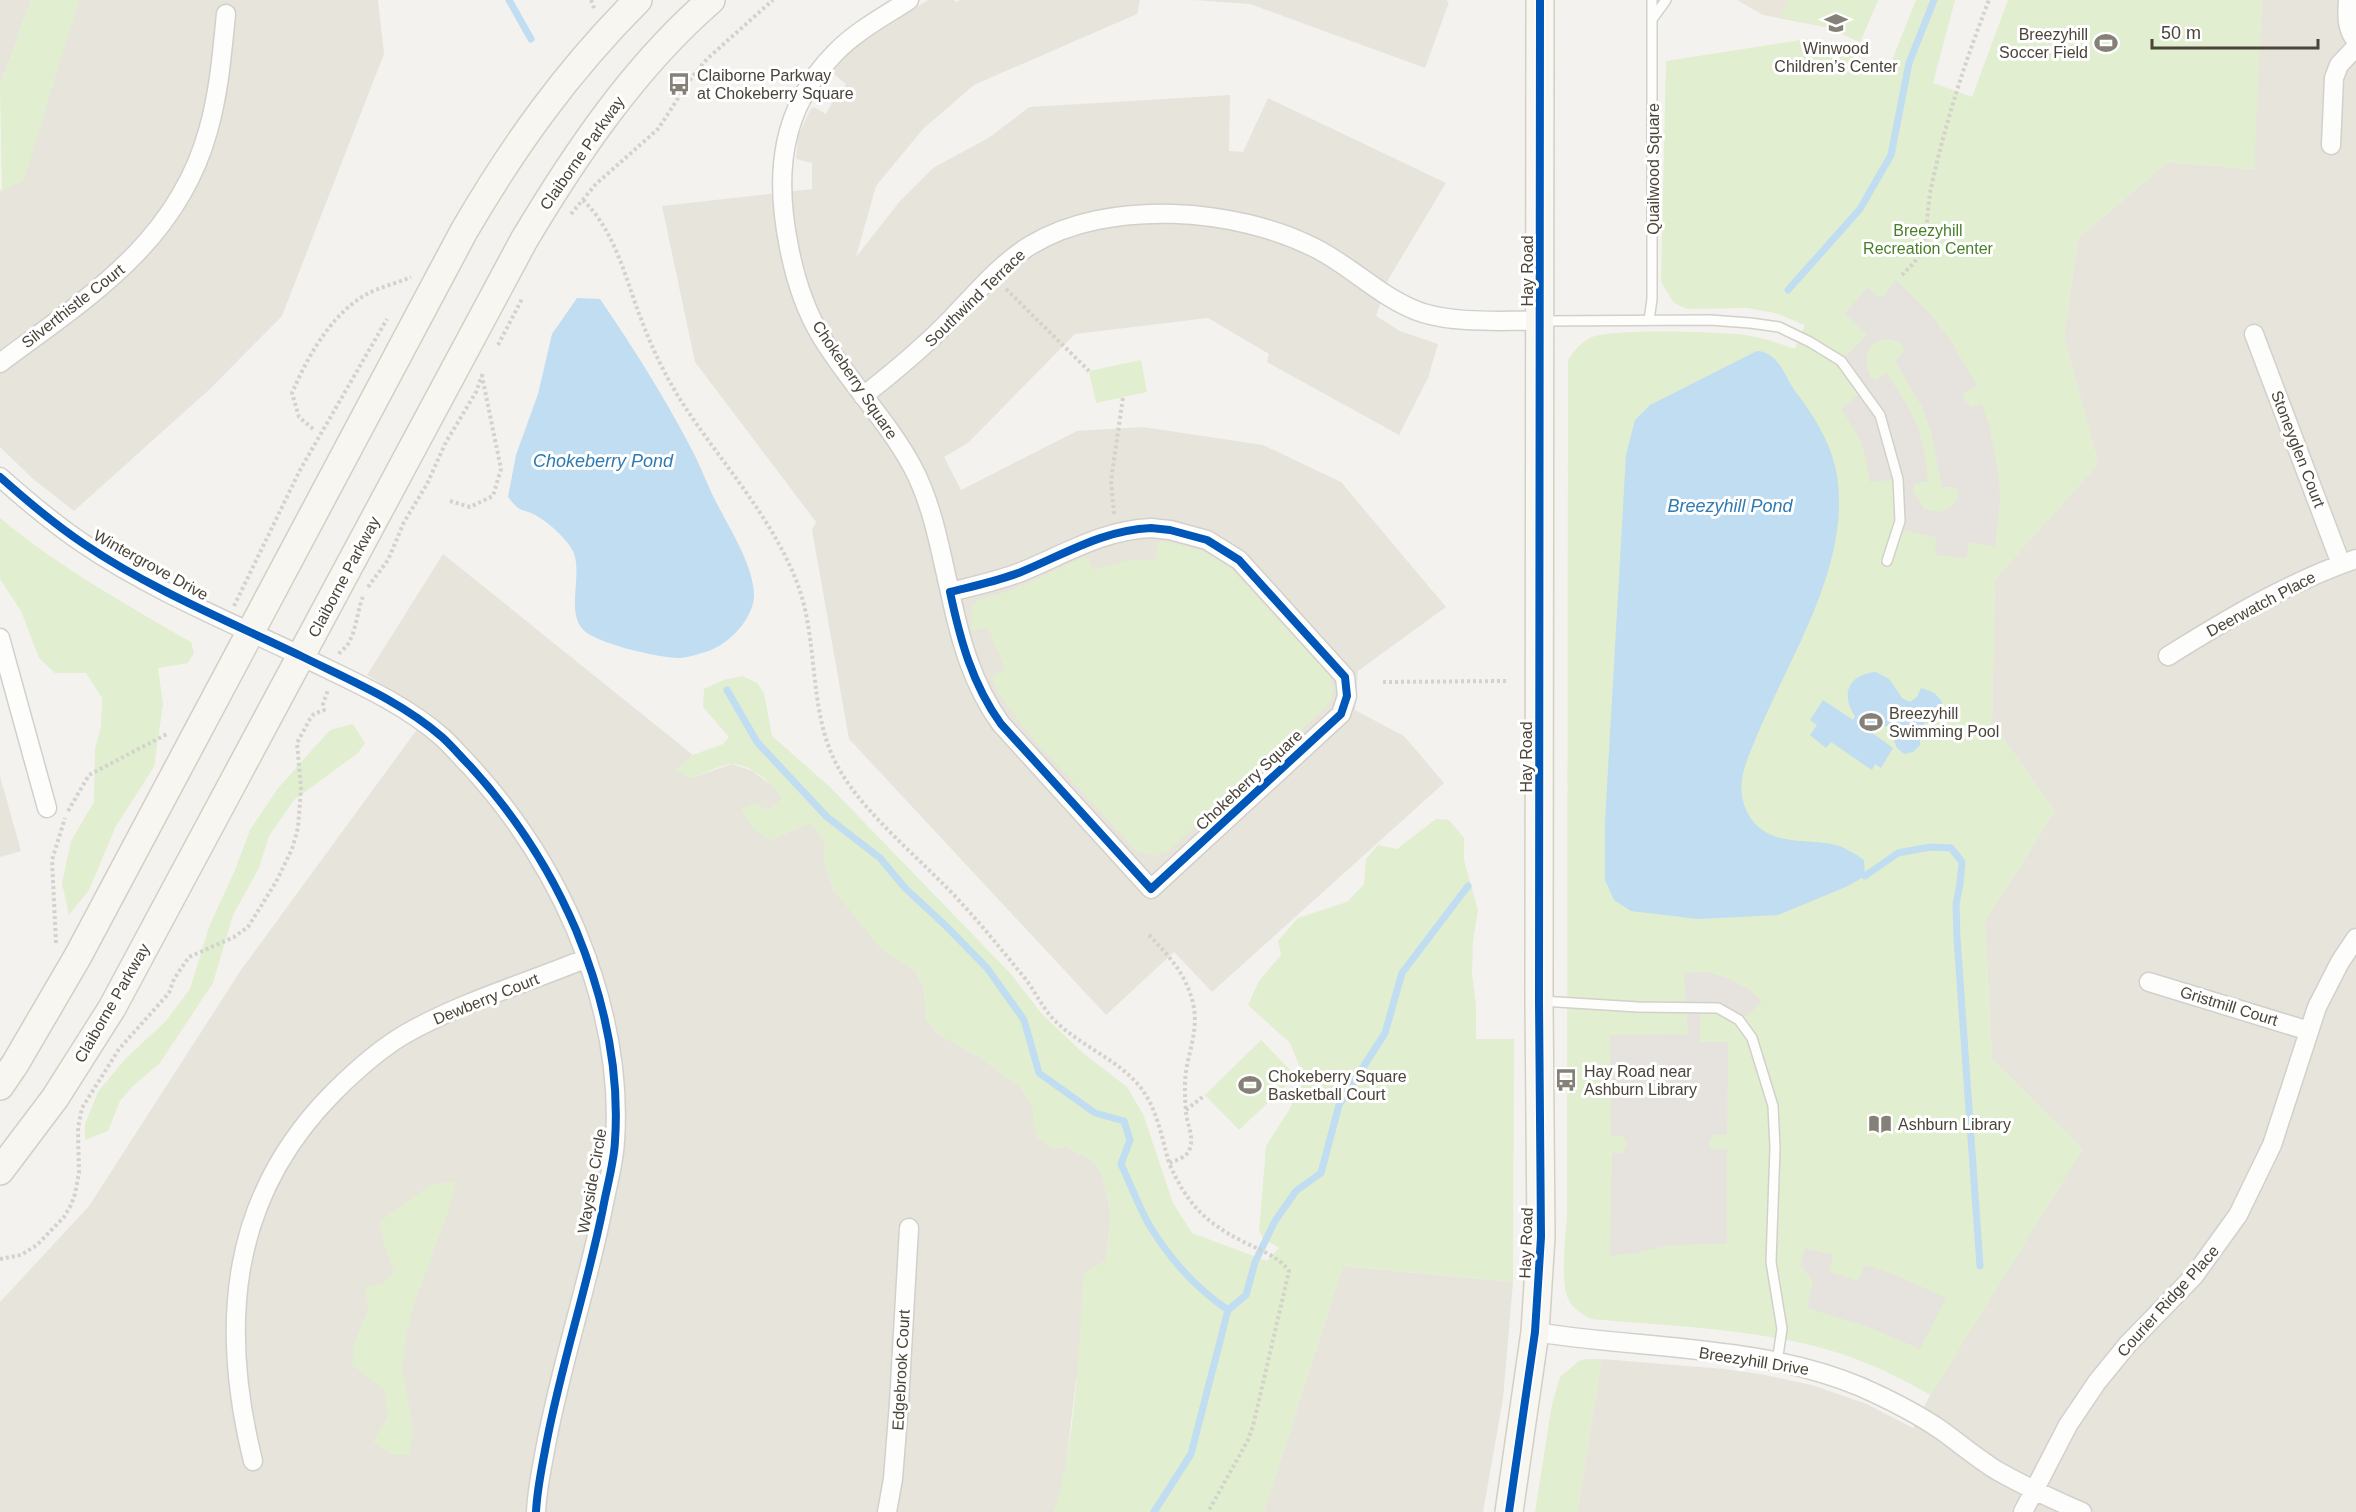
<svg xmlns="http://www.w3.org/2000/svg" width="2356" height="1512" font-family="Helvetica,sans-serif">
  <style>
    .residential { fill: #e7e4dc }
    .education { fill: #eae5da }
    .green { fill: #e1eecf }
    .parking { fill: #e6e3df; fill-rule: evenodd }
    .water { fill: #c0ddf1 }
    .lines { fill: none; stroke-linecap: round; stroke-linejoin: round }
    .stream { stroke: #c0ddf1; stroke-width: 7 }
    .lane-casing { stroke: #d2d0cb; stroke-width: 12 }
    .street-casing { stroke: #d2d0cb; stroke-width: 21 }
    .secondary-casing { stroke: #d3cfc5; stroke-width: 30 }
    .path { stroke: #d3d2cc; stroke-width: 4; stroke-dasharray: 3 3; stroke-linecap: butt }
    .lane { stroke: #fdfdfc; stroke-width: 9 }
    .street { stroke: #fdfdfc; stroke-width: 18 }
    .secondary { stroke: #f7f6f1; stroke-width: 27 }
    .cycleway-casing { stroke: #fff; stroke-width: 11 }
    .cycleway { stroke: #0057b8; stroke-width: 8 }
    .labels { text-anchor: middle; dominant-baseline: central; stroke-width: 6; stroke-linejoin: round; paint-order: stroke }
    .poi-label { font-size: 16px; fill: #4b4439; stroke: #fff; text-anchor: start }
    .street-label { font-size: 16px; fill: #4b4439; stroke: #fff }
    .park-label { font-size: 16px; fill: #4a7f2a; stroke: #fff }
    .water-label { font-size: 18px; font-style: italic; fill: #2e7ab2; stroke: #fff }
  </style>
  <rect width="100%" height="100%" fill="#f4f2ee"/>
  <!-- residential -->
  <path class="residential" d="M0 0H31L0 86Z
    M79 0H378L384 54 282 316 211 388 74 511 33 479 0 447V189L2 191 66 39Z
    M928 0H954L956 2 960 0H1140L1137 14 974 85 923 129 876 186 856 257 900 201 933 168 990 137 1029 107 1230 95 1229 151 1243 152 1268 98 1446 183 1388 280 1376 316 1400 331 1438 344 1428 378 1399 435 1267 362 1269 354 1208 318 1075 334 968 443 944 457 961 490 1077 431 1143 427 1263 445 1341 482 1446 607 1358 671 1355 710 1404 736 1444 783 1212 992 1174 952 1106 1015 849 739 812 530 816 522 695 362 662 206 812 189V163L796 159 798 136 810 110 814 107 826 114 835 97 846 84 834 74 835 68 855 47Z
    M1193 0H1446L1449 2 1425 68 1250 4Z
    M2262 0H2356V1512H1577L1602 1359 1724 1369 1760 1374 1812 1385 1867 1404 1913 1428 1938 1380 2083 1149 1992 1059 1985 921 2055 811 1992 723 1995 579 2098 464 2064 336 2078 238 2168 162 2253 169Z
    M443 554 693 755 676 771 691 778 732 764 753 771 775 788 782 799 769 810 753 804 771 840 811 822 824 839 825 863 834 891 856 916 901 960 915 971 924 988 926 1018 937 1033 981 1058 1020 1087 1033 1107V1121L1052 1148 1067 1147 1090 1159 1102 1174 1111 1213 1106 1260 1076 1381 1064 1480 1054 1512H0V1302L89 1206 241 970 429 713 367 675Z
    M0 776 21 851 0 857Z
    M1343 1266 1513 1282 1503 1399 1483 1512H1264Z"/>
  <!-- education -->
  <path class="education" d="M1737 0H1878L1860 42 1830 28 1763 15Z"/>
  <!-- green -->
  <path class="green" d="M31 0H79L24 180 2 191 0 86Z
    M1789 0H1878L1860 42 1830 28 1779 17Z
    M1916 0H1955L1933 83 1972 97 2008 0H2262L2254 169 2168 162 2078 238 2064 336 2098 464 1995 579 1992 723 2055 811 1985 921 1992 1059 2083 1149 1931 1395C1908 1383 1885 1370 1861 1361 1780 1329 1678 1327 1591 1319 1580 1314 1569 1305 1566 1293 1561 1270 1566 1235 1567 1212L1568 360C1574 351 1580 343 1590 338 1609 328 1712 332 1737 334 1758 336 1776 342 1795 349L1805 325 1775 313 1747 308 1687 309 1674 303 1661 282 1666 61 1807 39 1889 68Z
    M1141 360 1147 392 1096 403 1089 371Z
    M0 518C59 567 125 604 191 642L194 653 188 663 158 668 163 704 154 767 116 826 89 890 69 915 62 883 71 841 94 802 95 748 101 727 102 698 86 673H55L39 658 21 611 0 579Z
    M1160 541 1200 550 1230 568 1328 673C1336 688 1335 698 1323 710L1167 852 1156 856 1137 851 1026 731 998 692 992 679 993 676 1005 669 988 628 971 630 972 607 978 600 1015 589 1084 557 1088 558 1093 570C1115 563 1132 558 1156 560L1157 545Z
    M743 676 757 683 764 693 772 736 829 786 1010 973 1042 1014 1083 1053 1127 1087 1143 1114 1173 1203 1192 1233 1267 1261 1279 1248 1264 1239 1259 1231 1266 1146 1289 1110 1304 1077 1290 1043 1248 1005 1259 981 1281 955 1278 941 1298 918 1347 902 1364 884 1366 859 1378 845 1397 849 1436 819 1449 820 1464 838V860L1478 910 1473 941 1472 973 1476 1005V1039H1514L1513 1282 1343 1266 1264 1512H1054C1077 1435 1078 1352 1084 1273L1106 1260 1111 1213 1102 1174 1090 1159 1067 1147 1052 1148 1038 1139 1033 1121V1107L1020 1087 981 1058 937 1033 926 1018 924 988 915 971 881 949 834 891 825 863 824 839 811 823 771 840 754 829 741 809 753 804 769 810 782 799C773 783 752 765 732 764 723 764 701 775 691 778L675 771 693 755 723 744 729 737 703 707 704 689 723 680Z
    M353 724 365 743 358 753 294 800 269 836 259 868 233 915 213 983 159 1064 133 1086 120 1101 108 1131 85 1140V1124L98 1092 127 1057 165 1022 190 989 209 927 235 870 250 830 279 787 330 730Z
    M1261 1040 1296 1076 1239 1130 1205 1095Z
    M456 1181 448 1212 414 1304 407 1331 402 1367 413 1428 409 1455H392L373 1441 388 1417 385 1390 352 1365 354 1343 368 1310 365 1287 383 1283 394 1272 384 1244 379 1222 430 1185Z
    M1587 1359H1602L1577 1512H1535L1552 1404 1560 1377 1579 1361Z"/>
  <!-- parking -->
  <path class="parking" d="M1896 280 1931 315 1951 341 1977 386 1964 393 1963 399 1971 407 1982 404 1989 425 1998 472 2000 499 1995 547 1969 542 1966 558 1935 555 1936 537 1898 529V479L1870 482 1866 459 1860 439 1841 409 1863 391 1841 361 1867 335 1845 314 1867 287 1878 297H1883ZM1890 339 1901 343 1905 350 1895 361 1922 407 1931 430 1942 487H1954L1958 489V497L1952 507 1941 512 1924 509 1913 491 1914 484 1928 481 1925 455 1918 428 1911 412 1887 373 1876 380 1871 377 1868 370 1866 359 1870 346 1880 340Z
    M1707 972 1727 978 1747 988 1762 1001 1751 1012 1739 1020 1718 1008H1700V1042H1728L1727 1135 1715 1134 1709 1139V1145L1713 1149H1727V1244L1670 1245 1636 1253 1610 1256 1612 1153H1623L1627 1142 1622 1136H1611L1610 1035 1688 1034 1684 973Z
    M1805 1248 1833 1255 1829 1272 1858 1281 1865 1265 1898 1276 1946 1298 1920 1349 1871 1328 1807 1308 1813 1281 1800 1265Z"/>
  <!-- water -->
  <path class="water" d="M577 298 600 299C633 347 665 398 692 450 701 467 707 484 715 500 728 526 755 567 754 597 752 622 725 648 702 653 695 655 686 658 679 658 656 657 607 646 587 633 563 616 584 575 573 551 567 539 549 523 537 516 521 507 522 515 508 497L516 455 538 394 552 334Z
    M1757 351C1781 353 1784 378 1798 395 1815 417 1833 447 1837 476 1851 566 1789 657 1756 738 1746 762 1734 786 1747 812 1765 846 1800 839 1831 844 1843 846 1854 853 1864 860L1865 876 1848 886 1778 915 1698 919 1631 911 1614 900 1605 880V822L1626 455 1635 420 1650 405Z
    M1876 672 1889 679 1902 698 1910 702 1917 697 1921 688C1939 692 1948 704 1942 722L1936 721 1925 723 1920 730V745L1913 752 1904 754 1897 748 1889 727C1881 725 1874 724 1871 732L1893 748 1881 768 1875 764 1872 770 1831 742 1826 748 1810 735 1817 725 1810 720 1823 700 1853 720 1855 716C1840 694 1849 674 1876 672Z"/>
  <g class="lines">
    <!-- stream -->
    <path class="stream" d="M509 0 531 39
      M1788 290 1860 209 1891 155 1909 63 1934 0
      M727 690 757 742 827 817 880 858 905 888 946 926 987 968 1024 1020 1039 1073 1095 1113 1124 1121 1130 1140 1121 1164C1131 1185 1139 1208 1151 1228 1171 1260 1197 1289 1228 1310
      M1865 876 1898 853 1930 847 1951 848 1962 862 1960 884 1956 904 1957 938 1980 1266
      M1154 1512 1191 1454 1228 1310 1246 1295 1255 1262 1275 1221 1296 1191 1321 1173 1339 1105 1385 1033 1402 973 1468 886"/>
    <!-- lane casing -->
    <g class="lane-casing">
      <path id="lane" d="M1653 18 1666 0
        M1649 320 1652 299V0
        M1543 321 1710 320 1750 323 1779 327 1810 342 1841 361 1880 415 1898 479 1900 521 1887 561
        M1541 1001 1638 1007 1718 1008 1739 1020 1752 1038 1773 1106 1775 1148 1771 1262 1782 1329 1777 1362"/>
    </g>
    <!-- street casing -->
    <g class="street-casing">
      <path id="street" d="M909 0C885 16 856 31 835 53 781 108 774 173 789 247 795 278 804 308 821 336 848 381 887 420 912 466 933 505 940 550 950 592
        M2348 0C2347 16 2346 28 2356 41
        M2331 145 2334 78 2339 65 2356 47
        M2254 334 2341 564
        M0 363C87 298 177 243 208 131 219 93 222 53 226 14
        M863 396C894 372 924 347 952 318 976 293 1001 263 1031 245 1109 198 1236 208 1315 248 1353 267 1383 300 1423 313 1460 324 1502 320 1540 321
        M0 477C27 501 54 524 84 544 152 590 228 621 301 656 349 680 401 701 442 737 452 746 461 757 470 766 515 815 550 869 576 930 604 998 620 1067 615 1141 614 1163 607 1186 603 1208 587 1288 561 1365 546 1445 542 1467 537 1489 536 1512
        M1151 528 1170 530 1207 540 1239 560 1345 677 1347 696 1341 714 1151 889 1001 724C972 684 960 639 950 592 974 586 998 581 1021 572 1065 554 1103 530 1151 528Z
        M0 638 47 808
        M2168 656C2229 618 2289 582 2356 559
        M2149 982 2309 1031
        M1535 1332C1640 1349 1763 1345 1861 1387 1888 1399 1916 1413 1941 1430 1959 1443 1977 1458 1996 1470 2024 1486 2052 1499 2082 1512
        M253 1461C219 1324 230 1197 333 1093 355 1071 379 1049 407 1033 464 1001 527 983 587 958
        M887 1512 893 1479 899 1403 909 1228
        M2023 1512 2068 1425 2097 1382 2128 1344 2194 1276 2238 1215 2272 1145 2317 1007 2340 962 2356 938"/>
    </g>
    <!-- secondary casing -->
    <g class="secondary-casing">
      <path id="secondary" d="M0 1086 15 1064 78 956 464 231C514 145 568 70 638 0
        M0 1171 55 1098 112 1008 524 240C576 153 634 67 711 0
        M1509 1512 1535 1332 1541 1237 1539 1001 1540 0"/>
    </g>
    <!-- path -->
    <path class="path" d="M591 0 594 8
      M583 200C617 233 626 282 643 324 654 353 668 381 685 407 724 466 775 521 799 588 819 646 808 715 839 769 867 818 926 863 964 906 985 929 1004 953 1024 977 1035 991 1042 1007 1054 1020 1080 1046 1118 1059 1141 1088 1157 1109 1162 1138 1169 1163
      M571 214 596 184 658 129 692 77 707 59 773 0
      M1902 275C1910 267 1919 259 1923 246 1928 227 1927 207 1931 188 1945 124 1965 61 1989 0
      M1006 289 1089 371
      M498 345 522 299
      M313 429 299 417 292 393C308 356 331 314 367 294 380 287 397 283 411 277
      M450 501 470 507 493 496 501 469 482 376
      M1114 514 1111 481 1123 397
      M368 587 388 560 404 522 427 484 446 442 476 392 483 373
      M234 606 300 470 387 319
      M339 654C341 650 346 648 348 644 357 629 357 610 364 594
      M1383 682 1506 681
      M68 811 89 775 167 734
      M1149 935C1169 956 1186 974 1193 1003 1200 1034 1185 1056 1185 1085 1185 1094 1185 1103 1186 1112 1187 1124 1194 1137 1190 1148 1188 1157 1177 1160 1169 1163 1186 1202 1204 1222 1242 1241 1259 1250 1277 1255 1289 1271L1253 1426 1248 1440 1208 1512
      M56 943 52 860 65 818
      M1186 1110 1205 1095
      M0 1259 21 1255 37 1245 64 1217 71 1205 75 1194 79 1173 78 1128 82 1108 119 1049 169 993 174 979 189 957 234 937 248 927 276 882 292 849 298 828 301 788 297 743 310 719 314 714 324 710 323 704 328 690"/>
    <!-- lane -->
    <use href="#lane" class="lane"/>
    <!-- street -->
    <use href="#street" class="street"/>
    <!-- secondary -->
    <use href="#secondary" class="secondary"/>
    <!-- cycleway casing -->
    <g class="cycleway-casing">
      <path id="cycleway" d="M0 477C27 501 54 524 84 544 152 590 228 621 301 656 349 680 401 701 442 737 452 746 461 757 470 766 515 815 550 869 576 930 604 998 620 1067 615 1141 614 1163 607 1186 603 1208 587 1288 561 1365 546 1445 542 1467 537 1489 536 1512
        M1151 528 1170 530 1207 540 1239 560 1345 677 1347 696 1341 714 1151 889 1001 724C972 684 960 639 950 592 974 586 998 581 1021 572 1065 554 1103 530 1151 528Z
        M1509 1512 1535 1332 1541 1237 1539 1001 1540 0"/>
    </g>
    <!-- cycleway -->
    <use href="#cycleway" class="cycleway"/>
  </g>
  <!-- icons -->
  <defs>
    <g id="school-bare" transform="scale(1.8)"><path d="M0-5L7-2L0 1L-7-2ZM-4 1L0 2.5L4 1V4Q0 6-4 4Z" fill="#868178" stroke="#fff" stroke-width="2.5" paint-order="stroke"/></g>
    <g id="stadium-bare" transform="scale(1.8)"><path d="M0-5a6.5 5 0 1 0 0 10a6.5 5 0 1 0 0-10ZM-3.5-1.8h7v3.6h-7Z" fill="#868178" stroke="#fff" stroke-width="2.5" paint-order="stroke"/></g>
    <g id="bus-bare" transform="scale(1.8)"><path d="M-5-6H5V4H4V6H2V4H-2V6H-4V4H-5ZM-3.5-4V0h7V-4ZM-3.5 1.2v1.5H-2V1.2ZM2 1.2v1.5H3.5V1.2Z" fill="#868178" stroke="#fff" stroke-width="2.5" paint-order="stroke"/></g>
    <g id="library-bare" transform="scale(1.8)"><path d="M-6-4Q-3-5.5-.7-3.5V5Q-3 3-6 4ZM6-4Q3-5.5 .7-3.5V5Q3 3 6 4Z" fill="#868178" stroke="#fff" stroke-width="2.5" paint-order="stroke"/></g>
  </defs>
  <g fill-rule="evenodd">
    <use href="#school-bare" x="1836" y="23"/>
    <use href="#stadium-bare" x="2106" y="43"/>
    <use href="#bus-bare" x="679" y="84"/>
    <use href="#stadium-bare" x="1871" y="722"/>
    <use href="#bus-bare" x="1566" y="1080"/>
    <use href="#stadium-bare" x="1250" y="1085"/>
    <use href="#library-bare" x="1880" y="1124"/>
  </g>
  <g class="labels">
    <!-- poi labels -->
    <g class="poi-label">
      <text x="2088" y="34" text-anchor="end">Breezyhill<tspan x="2088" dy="18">Soccer Field</tspan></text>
      <text x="1836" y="48" text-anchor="middle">Winwood<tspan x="1836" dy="18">Children’s Center</tspan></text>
      <text x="697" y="75">Claiborne Parkway<tspan x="697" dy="18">at Chokeberry Square</tspan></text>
      <text x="1889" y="713">Breezyhill<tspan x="1889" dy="18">Swimming Pool</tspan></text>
      <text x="1584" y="1071">Hay Road near<tspan x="1584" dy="18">Ashburn Library</tspan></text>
      <text x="1268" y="1076">Chokeberry Square<tspan x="1268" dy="18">Basketball Court</tspan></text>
      <text x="1898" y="1124">Ashburn Library</text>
    </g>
    <!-- street labels -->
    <g class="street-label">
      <text transform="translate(582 153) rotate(-55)">Claiborne Parkway</text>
      <text transform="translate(1653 169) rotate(-90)">Quailwood Square</text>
      <text transform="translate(1527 271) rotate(-90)">Hay Road</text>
      <text transform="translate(975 298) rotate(-44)">Southwind Terrace</text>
      <text transform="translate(73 306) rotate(-38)">Silverthistle Court</text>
      <text transform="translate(855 380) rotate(56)">Chokeberry Square</text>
      <text transform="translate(2298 449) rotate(69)">Stoneyglen Court</text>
      <text transform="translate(151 565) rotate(29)">Wintergrove Drive</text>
      <text transform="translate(344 577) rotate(-62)">Claiborne Parkway</text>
      <text transform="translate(2261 604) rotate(-28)">Deerwatch Place</text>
      <text transform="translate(1526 757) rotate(-90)">Hay Road</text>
      <text transform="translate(1249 780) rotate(-43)">Chokeberry Square</text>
      <text transform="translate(486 999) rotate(-22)">Dewberry Court</text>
      <text transform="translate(112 1003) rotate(-60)">Claiborne Parkway</text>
      <text transform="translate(2229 1006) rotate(17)">Gristmill Court</text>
      <text transform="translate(592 1181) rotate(-80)">Wayside Circle</text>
      <text transform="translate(1526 1243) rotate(-88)">Hay Road</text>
      <text transform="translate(2168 1301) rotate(-48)">Courier Ridge Place</text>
      <text transform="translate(1754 1361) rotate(9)">Breezyhill Drive</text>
      <text transform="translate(901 1370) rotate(-87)">Edgebrook Court</text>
    </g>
    <!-- park labels -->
    <g class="park-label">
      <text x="1928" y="230">Breezyhill<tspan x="1928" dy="18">Recreation Center</tspan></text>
    </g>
    <!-- water labels -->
    <g class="water-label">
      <text x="603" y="461">Chokeberry Pond</text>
      <text x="1730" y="506">Breezyhill Pond</text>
    </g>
  </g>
  <!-- scale -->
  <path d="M2152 39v9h166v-9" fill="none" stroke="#4b4439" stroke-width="3"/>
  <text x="2161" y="39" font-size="18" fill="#4b4439" stroke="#ffffff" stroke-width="4.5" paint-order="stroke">50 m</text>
</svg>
